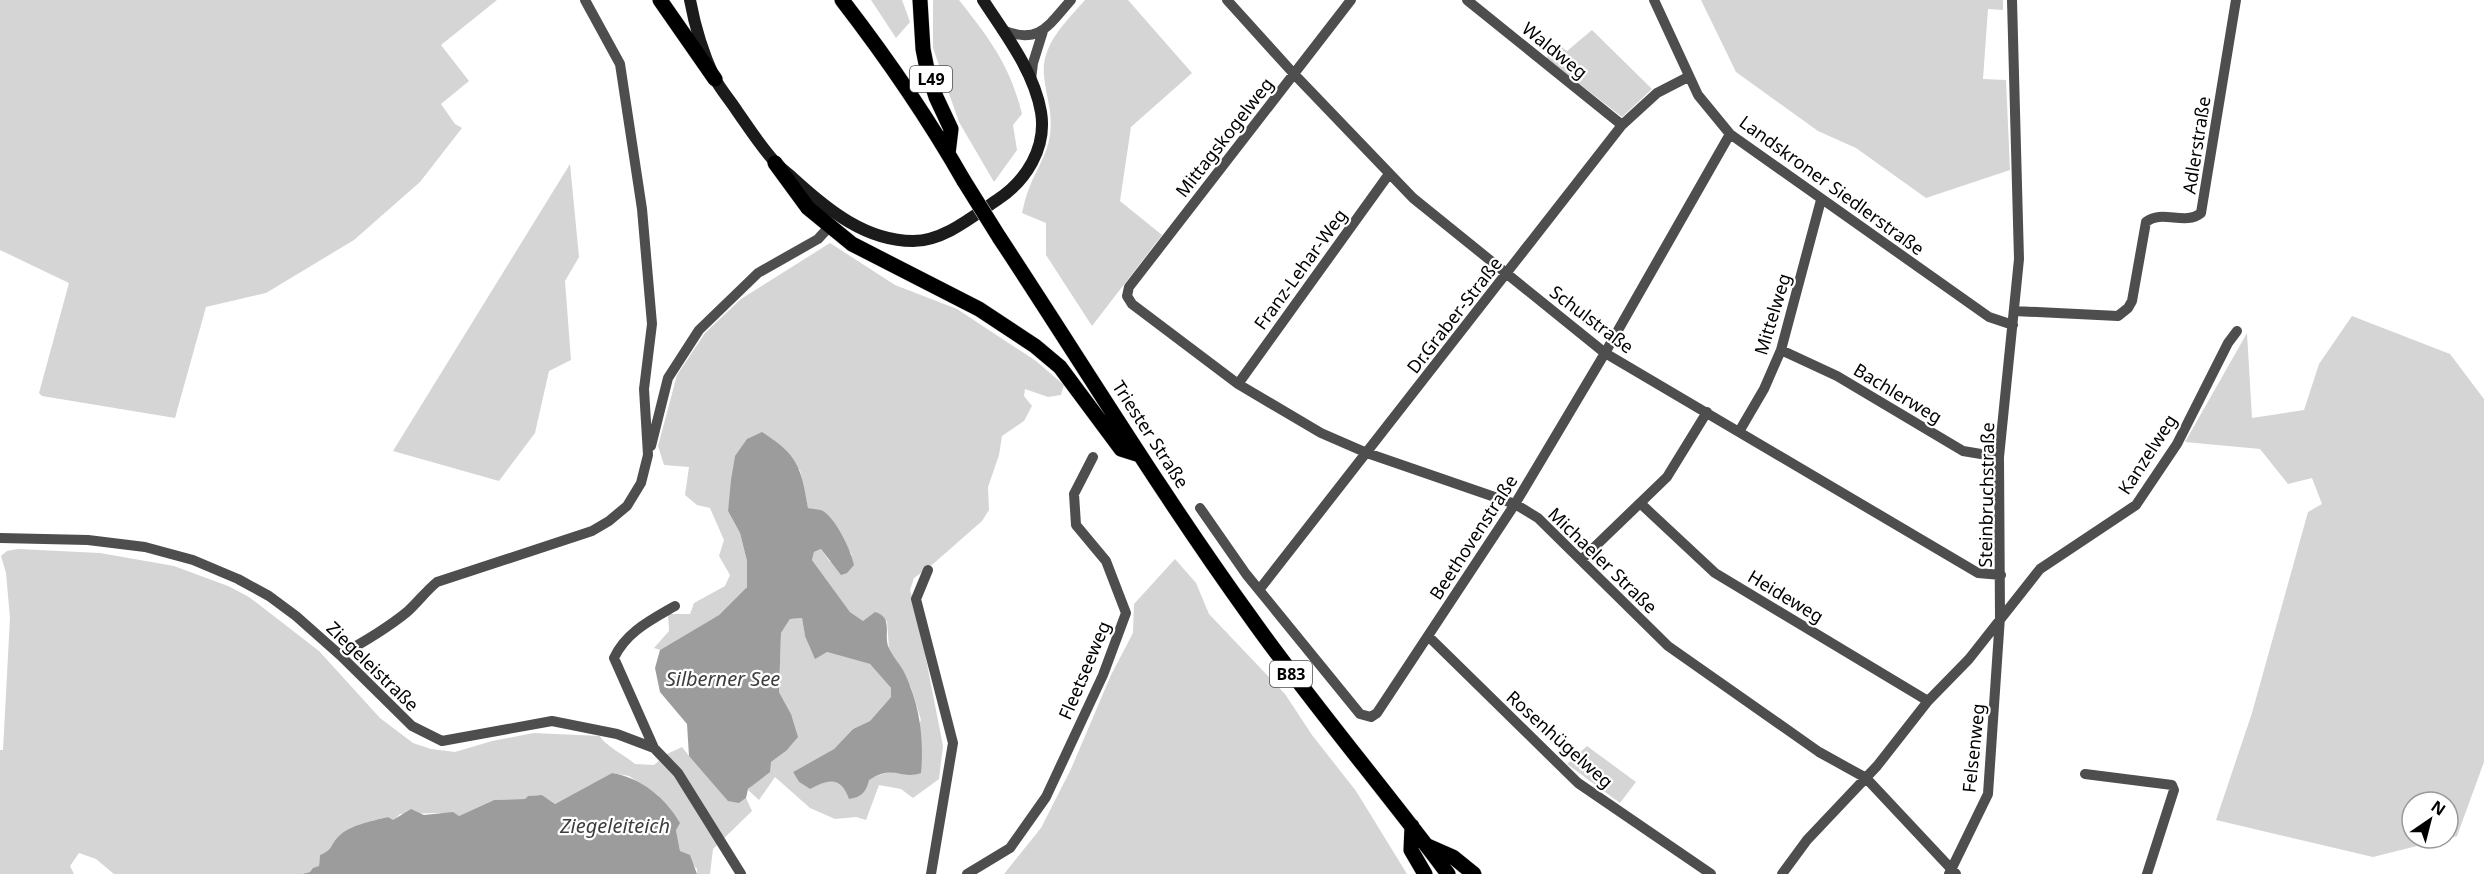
<svg xmlns="http://www.w3.org/2000/svg" width="2484" height="874" font-family="'Noto Sans',sans-serif">
  <style>
    .green { fill: #d5d5d5; fill-rule: evenodd }
    .water { fill: #9c9c9c }
    .lines { fill: none; stroke-linecap: round; stroke-linejoin: round }
    .primary-casing { stroke: #dbdbdb; stroke-width: 16 }
    .street { stroke: #4e4e4e; stroke-width: 10 }
    .secondary { stroke: #1b1b1b; stroke-width: 12 }
    .primary { stroke: #000; stroke-width: 15 }
    .primary-bridge-casing { stroke: #dbdbdb; stroke-width: 16; stroke-linecap: butt }
    .primary-bridge { stroke: #000; stroke-width: 15 }
    .labels { text-anchor: middle; dominant-baseline: central; stroke-width: 4.5; stroke-linejoin: round; paint-order: stroke }
    .shield { fill: #fff; stroke: #4c4c4c; stroke-width: 1.5 }
    .shield-label { font-size: 16px; font-weight: bold; fill: #000 }
    .street-label { font-size: 18px; fill: #000; stroke: #fff }
    .water-label { font-size: 20px; font-style: italic; fill: #3d3d3d; stroke: #fff }
  </style>
  <rect width="100%" height="100%" fill="#fff"/>
  <!-- green -->
  <path class="green" d="M0 0H497L441 45 469 81 441 104 455 124 462 128 420 182 354 240 266 293 206 307 175 418 42 396 39 393 69 283 0 250Z
    M871 0H902L910 22 896 38Z
    M933 0H959C989 38 1010 65 1022 114L1013 125 1017 150 994 182 959 122 933 48Z
    M1085 0H1128L1192 73 1131 127 1120 201 1162 235 1092 326 1046 255V223L1022 213C1024 204 1026 195 1030 186 1037 168 1047 155 1050 135 1053 110 1046 98 1044 75 1041 44 1067 21 1085 0Z
    M1701 0H2003V10L1988 9 1983 79 2006 80 2010 170 1926 198 1856 148 1818 131 1736 72Z
    M1592 30 1652 89 1622 117 1546 58 1559 45 1567 51Z
    M570 164 579 257 565 281 571 360 549 371 535 433 499 481 393 451Z
    M830 243 895 285 957 309 1036 361 1064 385 1061 395 1048 397 1025 389 1024 396 1032 406 1024 421 1002 436 999 455 988 487 989 510 982 521 933 564 914 578 910 590 918 618 943 746 939 779 913 798 901 789 879 785 866 820 856 817 835 819 810 808 775 777 759 800 748 790 771 762 786 751 791 714 779 692 781 633 790 619 802 618 805 636 827 652 870 664 891 688V697L870 721 853 729 834 749 793 772 799 782 810 789C823 782 834 777 845 787L894 770 921 720 911 687 889 649 887 621H863L850 612 812 560 814 552 821 549 830 562 852 555C839 533 836 514 808 508L800 470 735 456 728 511 740 533 747 561V587L719 615 660 650 654 648 669 631 668 614H690L694 603 725 586 730 575 719 556 724 540 710 508 697 505 685 495 689 467 664 465 658 446 677 375 705 333 741 299Z
    M2352 316 2450 354 2484 399V762L2457 836 2373 857 2216 820 2252 713 2308 512 2322 504 2312 478 2288 484 2260 449 2185 442 2247 333 2252 418 2304 410 2319 364ZM2412 802H2448V838H2412Z
    M18 549 100 553 174 566 228 586 249 597 319 651 380 718 413 743 431 749 455 752 492 741 534 733 600 736C604 745 626 756 635 764L654 765 667 754 682 747 689 756 739 803 746 798 752 811 713 849 710 874H697V869L680 851 676 830 658 795 629 776 612 773 555 804 542 795 528 796 525 799 494 800 459 816 440 813 400 814 393 821 388 817C372 821 348 825 337 838 329 846 333 849 320 855L319 866 310 872 302 874H114L96 859 79 853 70 866 74 874H0V750H3L10 618 6 573 1 556 7 551Z
    M1175 559 1196 583 1209 614 1285 694 1312 735 1356 791 1407 874H1004L1041 828 1071 769 1111 675 1133 633 1134 604Z
    M1587 746 1636 782 1620 803 1567 764Z"/>
  <!-- water -->
  <path class="water" d="M762 432C798 455 801 467 808 508 812 509 819 509 823 511 836 519 851 550 854 565L847 573 841 575 821 549 814 552 812 560 850 612 863 621 875 612C893 617 884 633 888 646 892 656 901 665 905 674 920 706 924 738 921 773 899 780 895 764 869 780 866 792 862 797 849 799 841 776 829 779 810 789L799 782 793 772 834 749 853 729 870 721 891 697V688L870 664 827 652 815 659 805 636 802 618 790 619 781 633 779 692 791 714 798 737 786 751 771 762 770 772 748 789 746 798 739 803 728 801 689 756 687 724 660 692 655 668 660 650 719 615 747 587V561L740 533 728 511 731 480 735 456 747 439Z
    M612 773C641 778 665 797 680 823L676 830 680 851 690 855 697 874H302L310 872 313 868 319 866 320 855C333 849 329 847 337 838 348 825 372 821 388 817L393 820 411 809 424 815 453 812 459 816 494 800 525 799 528 796 542 795 555 804Z"/>
  <g class="lines">
    <!-- primary casing -->
    <g class="primary-casing">
      <path id="primary" d="M660 0 715 79
        M842 0C886 57 928 118 964 181
        M920 0 923 49 927 69 936 97 951 129 948 154
        M775 163 808 208 852 244 979 309 1035 346 1060 367 1121 449 1140 455
        M999 237C1082 363 1161 493 1249 615 1312 704 1383 787 1448 874
        M1412 826 1411 850 1425 874
        M1428 846 1453 857 1474 874"/>
    </g>
    <!-- street -->
    <path class="street" d="M1227 0 1294 74 1413 198 1605 353 1978 573 2001 575
      M1351 0 1129 287 1127 296 1132 304 1238 384 1321 433 1367 453 1515 504 1538 518 1668 646 1819 752 1866 778 1956 874
      M1467 0 1622 125
      M1654 0 1698 95 1730 134 1989 317 2013 325
      M1002 30C1039 45 1048 26 1071 0
      M1031 80 1033 63 1043 31
      M2014 311 2118 316 2128 308 2132 301 2146 222C2162 209 2185 226 2201 213L2236 0
      M1781 350 1837 376 1963 451 1999 457
      M1238 384 1389 174
      M1740 430 1764 389 1781 350 1821 200
      M651 446 668 378 699 330 758 273 818 239 829 227
      M1640 503 1715 573 1928 701
      M1200 508 1246 574 1360 714 1371 717 1377 713 1515 504 1605 353 1730 134
      M0 538 88 540 145 547 193 560 238 579 269 596 296 616 340 655 412 726 442 741 552 721 617 734 654 748 678 773 741 874
      M1581 560 1667 477 1707 412
      M928 570 916 599 953 743 931 874
      M1259 590 1622 125 1657 93 1688 77
      M1428 636 1578 783 1711 874
      M340 655C364 642 386 629 407 612 418 602 426 591 437 582L592 531 609 521 627 506 641 483 648 455 644 389 652 324 642 209 620 64 585 0
      M654 748 614 658C626 632 651 620 675 606
      M2085 774 2172 785 2174 790 2147 874
      M967 874 1010 848 1046 797 1103 675 1126 613 1106 561 1076 525 1074 494 1093 457
      M1782 874 1807 840 1877 766 1928 701 1969 659 2040 569 2136 505 2177 444 2228 343 2237 331
      M1949 874 1988 794 2000 617 1999 457 2019 259 2012 0"/>
    <!-- secondary -->
    <path class="secondary" d="M690 0C695 27 703 53 714 77 720 89 730 100 737 111 749 128 761 147 775 162 781 169 789 174 795 180 828 210 866 241 913 241 944 241 973 216 997 200 1026 181 1047 148 1041 112 1034 71 1005 34 983 0"/>
    <!-- primary -->
    <use href="#primary" class="primary"/>
    <!-- primary-bridge casing -->
    <g class="primary-bridge-casing">
      <path id="primary-bridge" d="M964 181 999 237"/>
    </g>
    <!-- primary-bridge -->
    <use href="#primary-bridge" class="primary-bridge"/>
  </g>
  <g class="labels">
    <!-- shield labels -->
    <g class="shield">
      <rect x="910" y="66" width="42" height="26" rx="4.5"/>
      <rect x="1270" y="661" width="42" height="26" rx="4.5"/>
    </g>
    <g class="shield-label">
      <text x="931" y="79">L49</text>
      <text x="1291" y="674">B83</text>
    </g>
    <!-- street labels -->
    <g class="street-label">
      <text transform="translate(1555 50) rotate(39)">Waldweg</text>
      <text transform="translate(1224 137) rotate(-52)">Mittagskogelweg</text>
      <text transform="translate(2196 145) rotate(-81)">Adlerstraße</text>
      <text transform="translate(1832 185) rotate(36)">Landskroner Siedlerstraße</text>
      <text transform="translate(1300 269) rotate(-54)">Franz-Lehar-Weg</text>
      <text transform="translate(1772 314) rotate(-73)">Mittelweg</text>
      <text transform="translate(1454 315) rotate(-52)">Dr.Graber-Straße</text>
      <text transform="translate(1592 319) rotate(37)">Schulstraße</text>
      <text transform="translate(1898 393) rotate(31)">Bachlerweg</text>
      <text transform="translate(1151 434) rotate(57)">Triester Straße</text>
      <text transform="translate(2147 454) rotate(-57)">Kanzelweg</text>
      <text transform="translate(1986 495) rotate(-89)">Steinbruchstraße</text>
      <text transform="translate(1473 537) rotate(-57)">Beethovenstraße</text>
      <text transform="translate(1603 560) rotate(44)">Michaeler Straße</text>
      <text transform="translate(1786 596) rotate(31)">Heideweg</text>
      <text transform="translate(373 666) rotate(44)">Ziegeleistraße</text>
      <text transform="translate(1084 670) rotate(-67)">Fleetseeweg</text>
      <text transform="translate(1560 739) rotate(42)">Rosenhügelweg</text>
      <text transform="translate(1973 748) rotate(-84)">Felsenweg</text>
    </g>
    <!-- water labels -->
    <g class="water-label">
      <text x="723" y="678">Silberner See</text>
      <text x="615" y="825">Ziegeleiteich</text>
    </g>
  </g>
  <!-- north arrow -->
  <g transform="translate(2430 820) rotate(35)"><circle r="28" fill="#ffffff" stroke="#999999" stroke-width="1.5"/>
  <path d="M0-4.5L10 22L0 15L-10 22Z" fill="#000000"/>
  <text y="-9" font-size="16" font-weight="bold" text-anchor="middle" fill="#000000">N</text>
  </g>
</svg>
